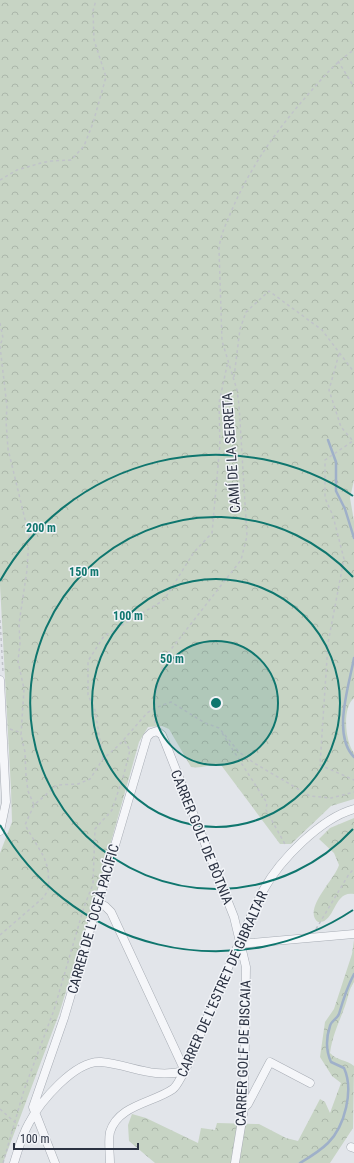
<svg xmlns="http://www.w3.org/2000/svg" width="354" height="1163" font-family="'Roboto Condensed',sans-serif">
  <style>
    .forest { fill: url(#forest-crowns) }
    .lines { fill: none; stroke-linecap: round; stroke-linejoin: round }
    .stream { stroke: #9fb0c9; stroke-width: 2.5 }
    .minor-casing { stroke: #a7acb4; stroke-width: 9 }
    .path { stroke: #c0c3c9; stroke-width: 1.5; stroke-dasharray: 3 3; stroke-linecap: butt }
    .minor { stroke: #f5f6f9; stroke-width: 8 }
    .ring { fill: none; stroke: #0f766e; stroke-width: 2 }
    .labels { text-anchor: middle; dominant-baseline: central; stroke-width: 3; stroke-linejoin: round; paint-order: stroke }
    .street-label { font-size: 14px; fill: #2b3242; stroke: #f2f4f8 }
    .centre { fill: #0f766e; stroke: #f2f4f8; stroke-width: 2 }
    .ring-label { font-size: 12px; text-anchor: middle; font-weight: bold; fill: #0f766e; stroke: #f2f4f8; stroke-width: 3; stroke-linejoin: round; paint-order: stroke }
  </style>
  <defs>
    <pattern id="forest-crowns" width="20" height="18" patternUnits="userSpaceOnUse"><rect width="20" height="18" fill="#c7d4c4"/><path d="M2 6a3 3 0 1 1 6 0M12 15a3 3 0 1 1 6 0" fill="none" stroke="#abb6aa"/></pattern>
  </defs>
  <rect width="100%" height="100%" fill="#e2e5ea"/>
  <!-- forest -->
  <path class="forest" d="M0 0H354V480L350 498 354 521V698C342 708 345 741 354 753V799L331 806 291 844H280L221 765C210 764 201 769 191 767L169 729 162 726 148 727 139 742 97 892 59 1014 3 1163H0V853L12 822 11 789 0 585Z
    M354 818V894C333 890 336 923 318 922 302 910 335 879 339 865L334 853 319 839 330 828Z
    M354 940V982C349 989 348 998 345 1006 339 1023 333 1033 330 1053 337 1061 346 1059 354 1066L353 1128 330 1163H155L129 1141 128 1125 132 1114 146 1118 198 1143 201 1128 215 1130 217 1123 259 1124 286 1138 298 1141 320 1099 325 1102 330 1113 341 1083 332 1076 320 1057 325 1022 334 1009 352 954Z"/>
  <g class="lines">
    <!-- stream -->
    <path class="stream" d="M328 440 336 462V491L345 509 354 538
      M354 658C349 686 332 735 354 757
      M300 1163C310 1157 320 1151 328 1143 345 1126 354 1090 344 1068L331 1062C326 1051 326 1038 330 1026 331 1021 337 1019 339 1014 343 1000 347 987 354 974"/>
    <!-- minor casing -->
    <g class="minor-casing">
      <path id="minor" d="M0 680 6 802 0 831
        M98 905 105 906 111 912 185 1071
        M240 944 354 934
        M244 1108 248 1104 270 1062 310 1083
        M351 1147 354 1148
        M14 1163C18 1150 22 1135 29 1123 40 1102 75 1060 101 1062 132 1065 151 1079 185 1071
        M55 1163 33 1107 64 1018 147 737 151 733 157 731 162 735 165 742 234 917 246 967 244 1108 235 1163
        M110 1163C110 1153 108 1141 110 1132 118 1105 153 1103 173 1089 178 1085 181 1076 185 1071L233 956C244 934 252 911 264 889 280 860 321 818 354 809"/>
    </g>
    <!-- path -->
    <path class="path" d="M338 61 354 87
      M0 180 17 170 41 163 51 161 71 160 84 146 93 123 106 77 94 40 93 11 96 0
      M0 323 3 338 0 345
      M0 346 7 407 6 421 8 449 29 536 27 570 19 624 20 643 18 661 24 689 21 735 25 752 26 776 28 791 34 805 57 785 78 784 90 779 103 759 119 745 147 713 155 708 171 702 205 723 219 728 239 752 254 763 310 796 331 798 354 792
      M339 354 329 390 341 427 353 441 325 460V498L333 516 344 559 328 643 320 765 354 780
      M234 377 240 329 246 312 269 291 322 330 354 372
      M0 620 3 672
      M155 723V697L165 657 241 560 247 536 239 405 237 390 222 341 219 249C220 236 226 224 231 212 251 165 278 128 312 90 325 75 337 61 354 50
      M10 729 19 732 21 735
      M222 733 267 803 266 810 286 846
      M103 759 95 710 88 695V661L104 636 164 600 194 552 212 533 220 444 219 403 228 361
      M316 929 349 874 354 869
      M0 935 44 897 49 888 48 869 44 857 25 825 34 805
      M0 1109 19 1126
      M3 1163 24 1090 54 1010 84 907 93 884 95 829 112 810 124 774 130 750 124 740"/>
    <!-- minor -->
    <use href="#minor" class="minor"/>
  </g>
  <!-- distance rings -->
  <circle cx="216" cy="703" r="62" fill="#0f766e" fill-opacity=".12"/>
  <g class="ring">
    <circle cx="216" cy="703" r="62"/>
    <circle cx="216" cy="703" r="124"/>
    <path d="M353 829A186 186 0 1 1 353 577"/>
    <path d="M353 910A248 248 0 0 1 0 825M0 581A248 248 0 0 1 353 496"/>
  </g>
  <g class="labels">
    <!-- street labels -->
    <g class="street-label">
      <text transform="translate(231 453) rotate(-94)">CAMÍ DE LA SERRETA</text>
      <text transform="translate(202 837) rotate(68)">CARRER GOLF DE BÒTNIA</text>
      <text transform="translate(93 919) rotate(-74)">CARRER DE L'OCEÀ PACÍFIC</text>
      <text transform="translate(222 984) rotate(-66)">CARRER DE L'ESTRET DE GIBRALTAR</text>
      <text transform="translate(243 1053) rotate(-88)">CARRER GOLF DE BISCAIA</text>
    </g>
  </g>
  <circle cx="216" cy="703" r="6" class="centre"/>
  <g class="ring-label">
    <text x="41" y="532">200 m</text>
    <text x="84" y="576">150 m</text>
    <text x="128" y="620">100 m</text>
    <text x="172" y="663">50 m</text>
  </g>
  <!-- scale -->
  <path d="M14 1143v6h124v-6" fill="none" stroke="#2b3242" stroke-width="2"/>
  <text x="20" y="1143" font-size="12" fill="#2b3242" stroke="#f2f4f8" stroke-width="3" paint-order="stroke">100 m</text>
</svg>
